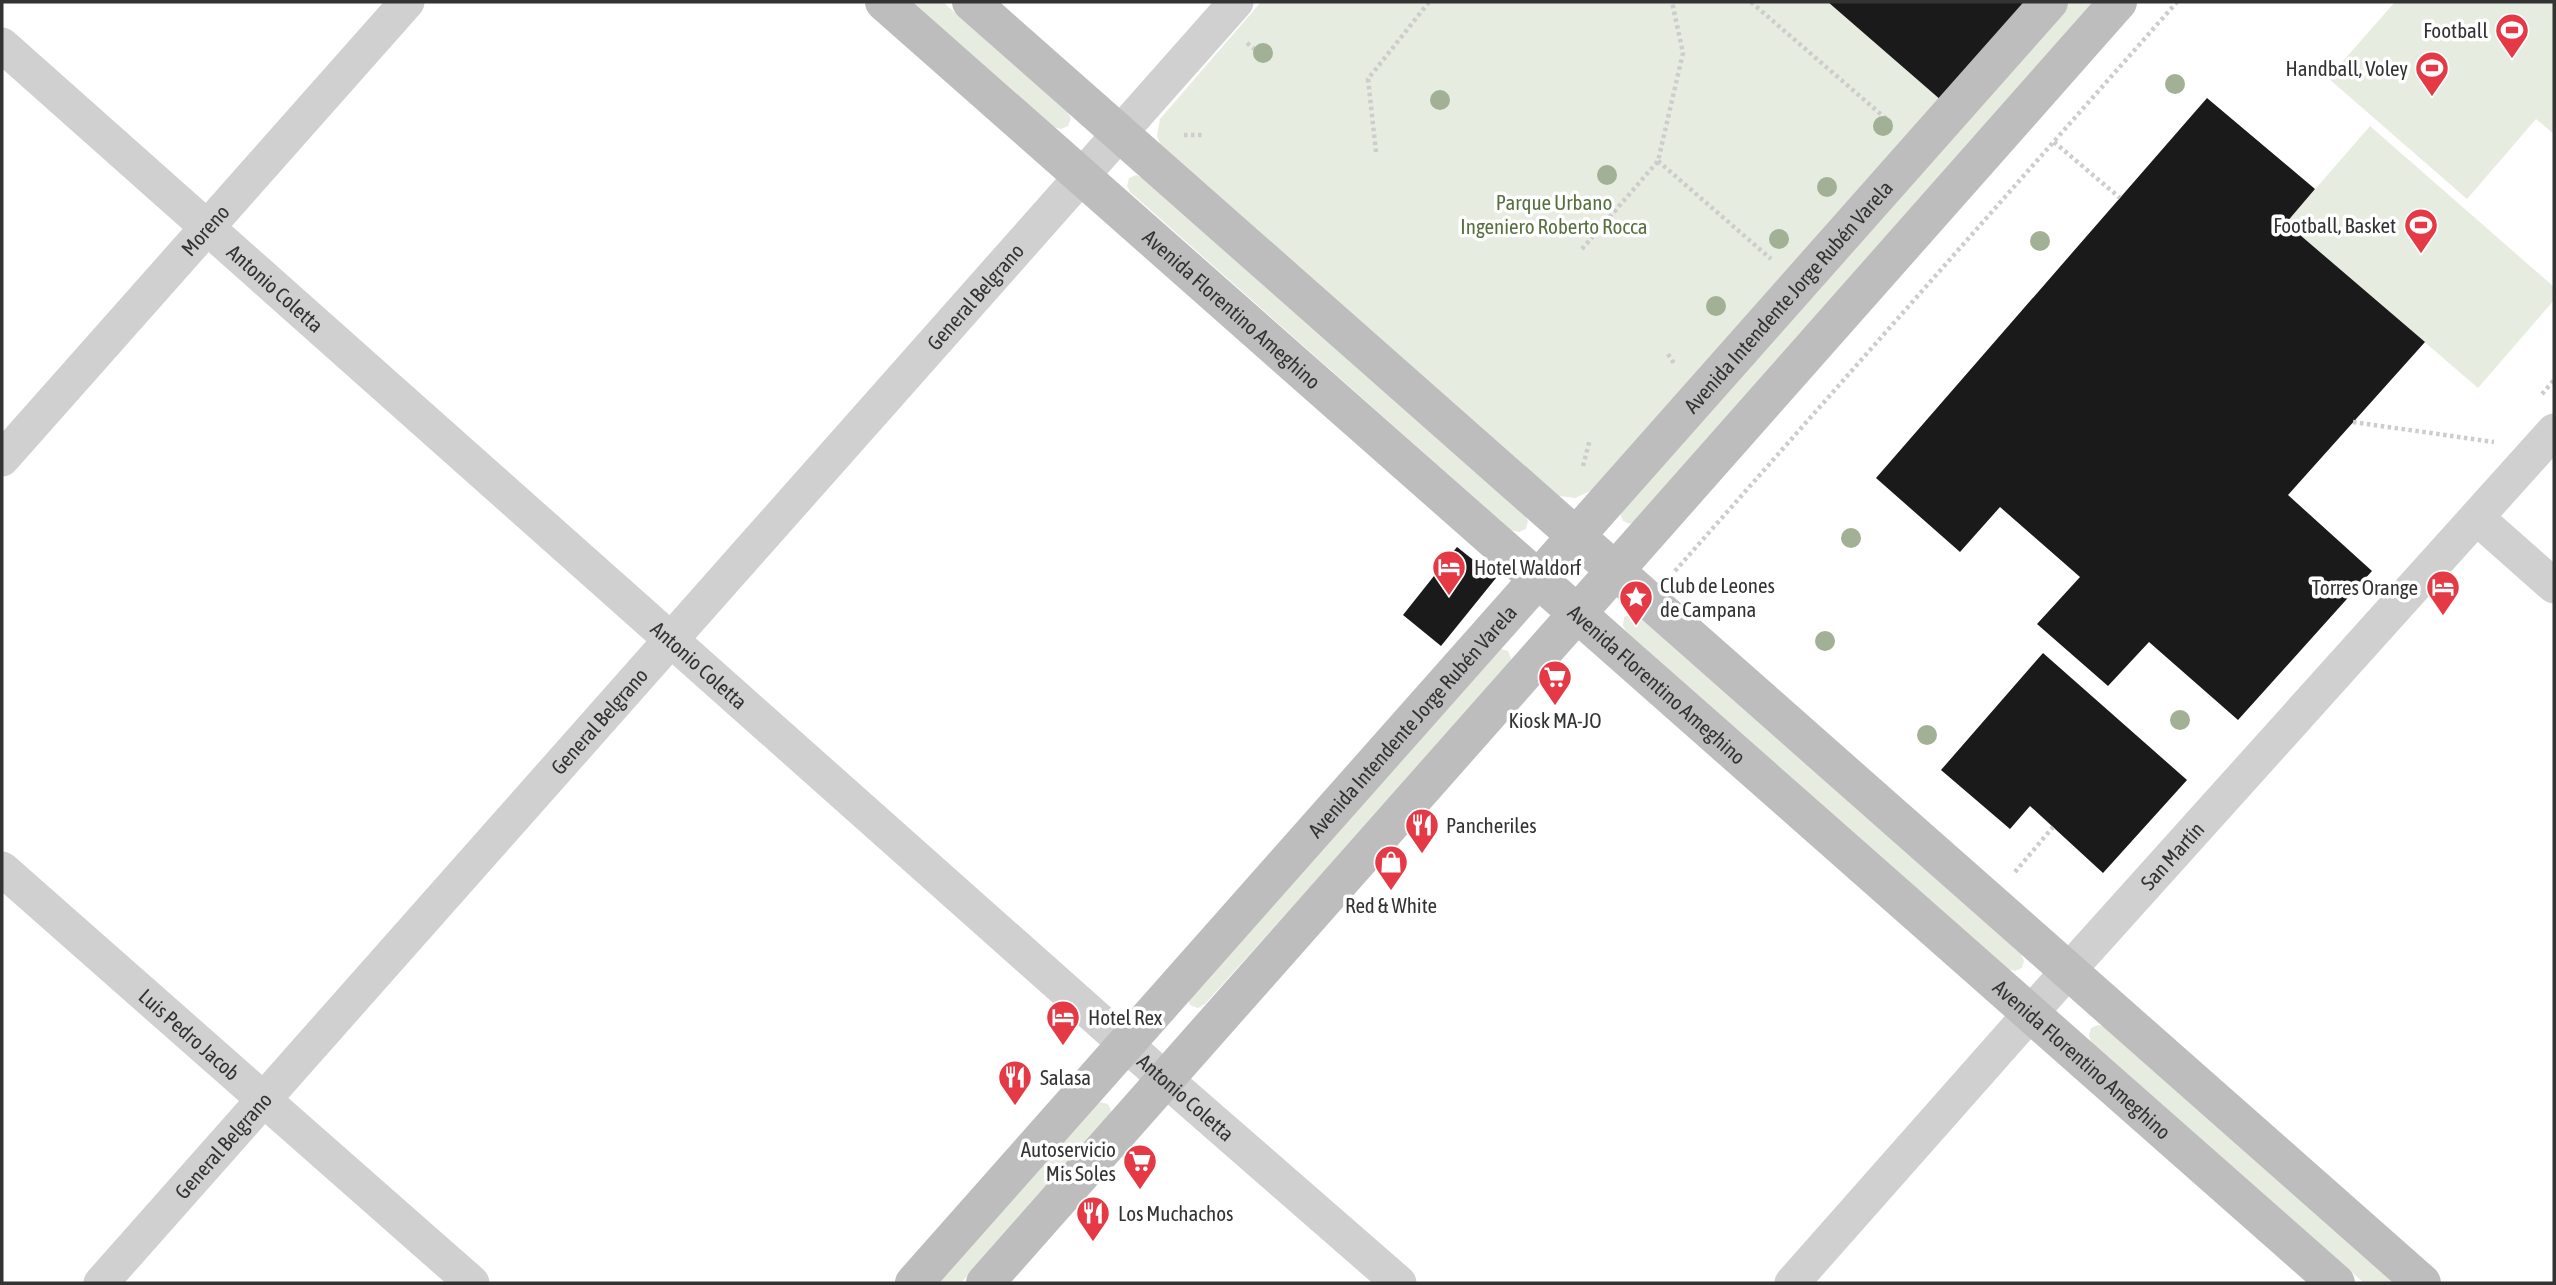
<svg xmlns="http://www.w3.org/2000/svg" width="2556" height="1285" font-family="'Asap Condensed',sans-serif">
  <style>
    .green { fill: #e6ecdf }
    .building { fill: #1a1a1a }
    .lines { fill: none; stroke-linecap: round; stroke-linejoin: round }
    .path { stroke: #cdcdcd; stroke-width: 4.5; stroke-dasharray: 3.5 3.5; stroke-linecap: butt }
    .street { stroke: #d0d0d0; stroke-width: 35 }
    .secondary { stroke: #bdbdbd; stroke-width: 38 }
    .tree { fill: #a2b095 }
    .labels { text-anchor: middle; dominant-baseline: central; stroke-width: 7; stroke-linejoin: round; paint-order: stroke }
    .poi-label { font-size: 21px; fill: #333; stroke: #fff; text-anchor: start }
    .park-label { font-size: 21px; fill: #56703f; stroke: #fff }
    .street-label { font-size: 21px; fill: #333; stroke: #fff }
  </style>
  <rect width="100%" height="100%" fill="#fff"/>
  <!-- green -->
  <path class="green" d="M912 2H943L1067 112 1071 118 1068 126 1061 129 1054 127Z
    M1261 2H1828L1942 101 1597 488 1575 498 1551 495 1164 153 1157 136 1160 119Z
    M2068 2H2095L1638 520 1630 524 1623 521 1620 514 1623 507Z
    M2395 2H2554V134L2536 119 2467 199 2328 78Z
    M2370 126 2554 287V300L2478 388 2286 223Z
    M1136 175 1143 178 1525 515 1528 521 1526 529 1519 532 1511 530 1130 192 1127 186 1129 178Z
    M1632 614 1639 617 2021 954 2024 961 2022 968 2015 971 2007 969 1626 631 1623 625 1624 617Z
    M1501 649 1508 651 1511 658 1509 665 1205 1004 1198 1008 1190 1005 1188 998Z
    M2098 1025 2105 1027 2395 1283H2364L2091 1042 2089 1035 2091 1028Z
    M1100 1102 1108 1104 1111 1111 1108 1119 961 1283H934L1094 1106Z"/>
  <!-- building -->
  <path class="building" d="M1828 2H2030L1942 101Z
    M2207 98 2315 189 2286 223 2425 342 2288 495 2372 571 2238 720 2149 642 2108 686 2037 624 2080 577 2000 507 1960 552 1876 478Z
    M1457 547 1496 578 1441 646 1403 615Z
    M2043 653 2187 780 2103 873 2030 806 2010 829 1941 770Z"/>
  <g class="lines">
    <!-- path -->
    <path class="path" d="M1751 2 1891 123
      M1247 43 1268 60
      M1184 135H1204
      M2054 142 2120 198
      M1376 152 1368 79 1429 2
      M1658 161 1771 259
      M1582 249 1658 161 1683 53 1672 2
      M1668 354 1675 365
      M2542 394 2554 380
      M2353 422 2494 442
      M1583 466 1590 439
      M1675 571 2177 2
      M2015 872 2053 827"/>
    <!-- street -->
    <g class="street">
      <path id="s1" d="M2 45 1165 1079 1399 1283"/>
      <path id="s2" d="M2 459 407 2"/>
      <path d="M2477 518 2554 586"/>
      <path id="s3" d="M2 869 472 1283"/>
      <path id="s4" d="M101 1283 1236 2"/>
      <path id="s5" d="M1792 1283 2068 971 2554 431"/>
    </g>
    <!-- secondary -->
    <g class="secondary">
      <path id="s6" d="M884 2 2336 1283"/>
      <path d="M971 2 2422 1283"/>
      <path id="s7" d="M914 1283 2049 2"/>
      <path d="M985 1283 2118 2"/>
    </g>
  </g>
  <!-- trees -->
  <g class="tree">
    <circle cx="1263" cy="53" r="10"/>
    <circle cx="2175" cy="84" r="10"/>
    <circle cx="1440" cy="100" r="10"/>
    <circle cx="1883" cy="126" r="10"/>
    <circle cx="1607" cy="175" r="10"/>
    <circle cx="1827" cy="187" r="10"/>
    <circle cx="1779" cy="239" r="10"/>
    <circle cx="2040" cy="241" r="10"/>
    <circle cx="1716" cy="306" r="10"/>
    <circle cx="1851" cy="538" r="10"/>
    <circle cx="1825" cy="641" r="10"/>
    <circle cx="2180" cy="720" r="10"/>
    <circle cx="1927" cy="735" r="10"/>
  </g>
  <!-- icons -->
  <defs>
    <g id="stadium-pin" transform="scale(1.75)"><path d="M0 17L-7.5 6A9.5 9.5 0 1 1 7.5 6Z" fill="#e63946" stroke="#fff"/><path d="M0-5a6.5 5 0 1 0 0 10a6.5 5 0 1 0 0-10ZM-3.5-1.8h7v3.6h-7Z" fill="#fff"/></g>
    <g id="hotel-pin" transform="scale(1.75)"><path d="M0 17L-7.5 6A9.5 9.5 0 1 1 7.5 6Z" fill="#e63946" stroke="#fff"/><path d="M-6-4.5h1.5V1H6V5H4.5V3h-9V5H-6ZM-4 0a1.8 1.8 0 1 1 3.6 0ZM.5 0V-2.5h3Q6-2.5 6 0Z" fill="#fff"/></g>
    <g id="sight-pin" transform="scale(1.75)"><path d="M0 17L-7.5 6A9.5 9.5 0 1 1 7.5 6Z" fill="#e63946" stroke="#fff"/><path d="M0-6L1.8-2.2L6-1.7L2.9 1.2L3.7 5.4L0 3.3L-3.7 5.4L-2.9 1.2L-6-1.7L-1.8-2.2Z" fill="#fff"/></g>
    <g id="supermarket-pin" transform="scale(1.75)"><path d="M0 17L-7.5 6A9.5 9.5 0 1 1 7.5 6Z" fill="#e63946" stroke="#fff"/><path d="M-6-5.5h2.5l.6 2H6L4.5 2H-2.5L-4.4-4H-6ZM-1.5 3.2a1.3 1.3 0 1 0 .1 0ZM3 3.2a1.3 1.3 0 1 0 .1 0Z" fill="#fff"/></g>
    <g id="restaurant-pin" transform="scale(1.75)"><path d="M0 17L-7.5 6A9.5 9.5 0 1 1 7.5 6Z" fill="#e63946" stroke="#fff"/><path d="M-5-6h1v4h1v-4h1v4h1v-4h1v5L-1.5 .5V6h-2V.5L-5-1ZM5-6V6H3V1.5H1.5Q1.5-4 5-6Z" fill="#fff"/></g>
    <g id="shop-pin" transform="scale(1.75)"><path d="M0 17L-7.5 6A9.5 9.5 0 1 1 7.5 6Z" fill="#e63946" stroke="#fff"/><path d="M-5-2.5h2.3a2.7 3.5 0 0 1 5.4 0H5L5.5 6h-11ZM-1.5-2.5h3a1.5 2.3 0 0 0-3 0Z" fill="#fff"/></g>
  </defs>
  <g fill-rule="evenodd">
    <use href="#stadium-pin" x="2512" y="30"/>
    <use href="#stadium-pin" x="2432" y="68"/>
    <use href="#stadium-pin" x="2421" y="225"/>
    <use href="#hotel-pin" x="1449" y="567"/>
    <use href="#hotel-pin" x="2443" y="587"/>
    <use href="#sight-pin" x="1636" y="597"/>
    <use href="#supermarket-pin" x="1555" y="677"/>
    <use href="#restaurant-pin" x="1422" y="825"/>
    <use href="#shop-pin" x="1391" y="862"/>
    <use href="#hotel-pin" x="1063" y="1017"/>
    <use href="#restaurant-pin" x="1015" y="1077"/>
    <use href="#supermarket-pin" x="1140" y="1161"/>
    <use href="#restaurant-pin" x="1093" y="1213"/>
  </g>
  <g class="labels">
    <!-- poi labels -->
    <g class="poi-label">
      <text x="2488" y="30" text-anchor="end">Football</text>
      <text x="2408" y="68" text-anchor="end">Handball, Voley</text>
      <text x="2396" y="225" text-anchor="end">Football, Basket</text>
      <text x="1474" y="567">Hotel Waldorf</text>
      <text x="1660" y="585">Club de Leones<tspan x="1660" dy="24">de Campana</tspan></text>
      <text x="2418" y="587" text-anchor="end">Torres Orange</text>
      <text x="1555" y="720" text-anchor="middle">Kiosk MA-JO</text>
      <text x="1446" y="825">Pancheriles</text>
      <text x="1391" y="905" text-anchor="middle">Red &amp; White</text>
      <text x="1088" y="1017">Hotel Rex</text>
      <text x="1040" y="1077">Salasa</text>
      <text x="1116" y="1149" text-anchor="end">Autoservicio<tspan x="1116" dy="24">Mis Soles</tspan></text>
      <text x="1118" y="1213">Los Muchachos</text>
    </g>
    <!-- park labels -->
    <g class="park-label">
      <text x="1554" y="202">Parque Urbano<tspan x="1554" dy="24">Ingeniero Roberto Rocca</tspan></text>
    </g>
    <!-- street labels -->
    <g class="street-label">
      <text stroke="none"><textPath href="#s2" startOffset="306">Moreno</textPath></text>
      <text stroke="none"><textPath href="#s1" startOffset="366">Antonio Coletta</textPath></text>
      <text stroke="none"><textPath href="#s7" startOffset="1318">Avenida Intendente Jorge Rubén Varela</textPath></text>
      <text stroke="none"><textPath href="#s4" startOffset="1318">General Belgrano</textPath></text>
      <text stroke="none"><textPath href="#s6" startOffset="464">Avenida Florentino Ameghino</textPath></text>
      <text stroke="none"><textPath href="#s1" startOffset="933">Antonio Coletta</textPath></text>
      <text stroke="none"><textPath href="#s6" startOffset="1031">Avenida Florentino Ameghino</textPath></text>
      <text stroke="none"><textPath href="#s4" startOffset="751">General Belgrano</textPath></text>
      <text stroke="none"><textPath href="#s7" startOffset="751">Avenida Intendente Jorge Rubén Varela</textPath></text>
      <text stroke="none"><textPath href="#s5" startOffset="572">San Martín</textPath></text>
      <text stroke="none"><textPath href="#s3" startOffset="250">Luis Pedro Jacob</textPath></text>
      <text stroke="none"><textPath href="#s6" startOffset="1598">Avenida Florentino Ameghino</textPath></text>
      <text stroke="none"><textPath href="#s1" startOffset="1584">Antonio Coletta</textPath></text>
      <text stroke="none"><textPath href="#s4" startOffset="184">General Belgrano</textPath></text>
    </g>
  </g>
  <!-- border -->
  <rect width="2556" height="1285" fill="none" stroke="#333333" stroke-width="7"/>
</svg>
